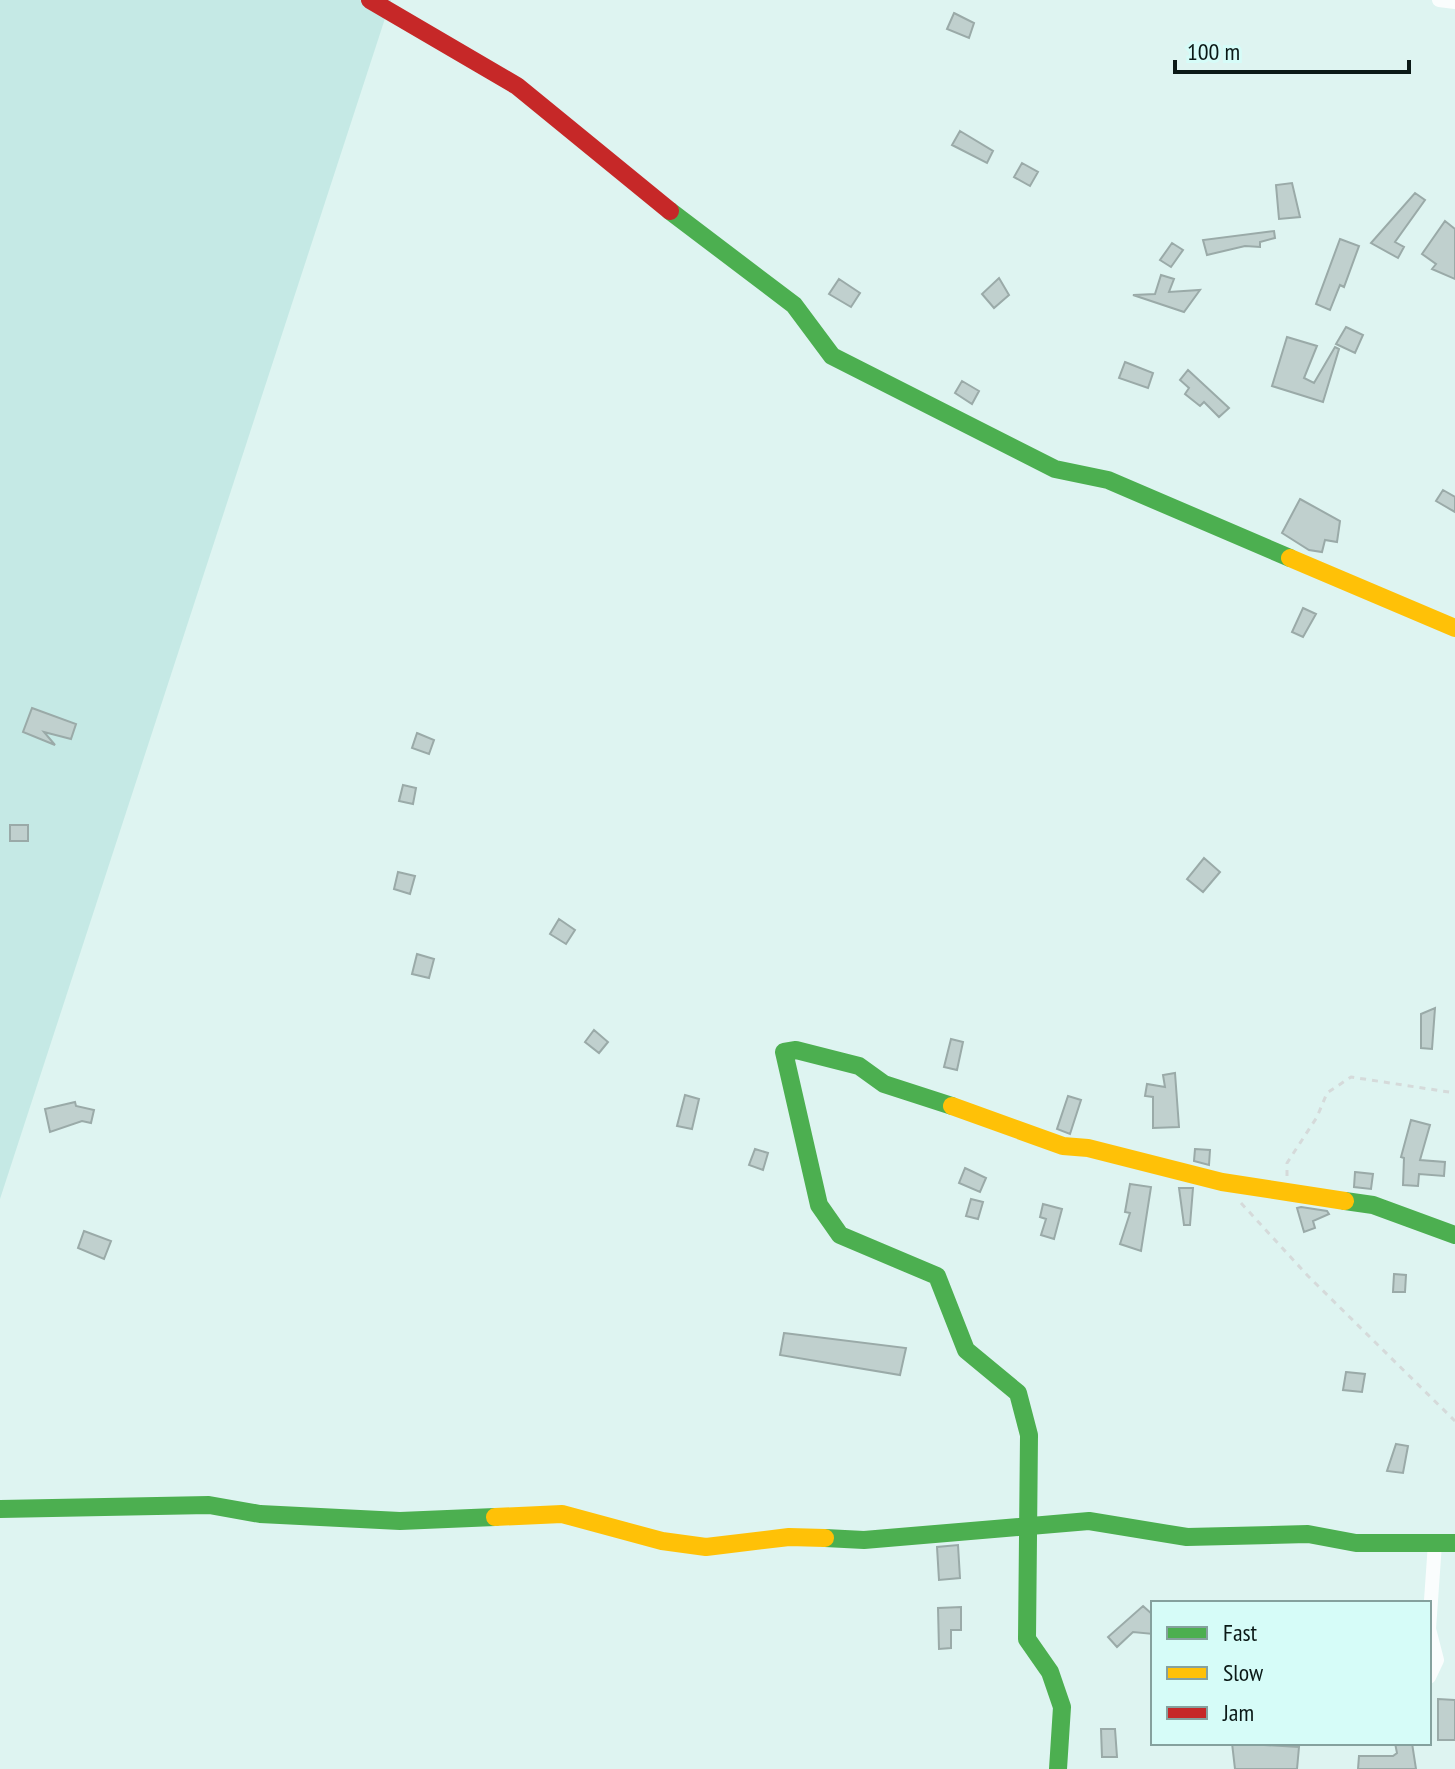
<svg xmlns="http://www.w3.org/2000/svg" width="1455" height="1769" font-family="'PT Sans Narrow',sans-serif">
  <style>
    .green { fill: #c5e9e5 }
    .building { fill: #c0d0ce; stroke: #9aaaa8; stroke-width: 2 }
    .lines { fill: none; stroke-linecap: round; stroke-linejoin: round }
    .path { stroke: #d5dada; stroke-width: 3; stroke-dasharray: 6 6; stroke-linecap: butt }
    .street { stroke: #fafdfd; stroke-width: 14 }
    .fast { stroke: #4caf50; stroke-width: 18 }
    .slow { stroke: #ffc107; stroke-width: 18 }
    .jam { stroke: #c62828; stroke-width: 18 }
  </style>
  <rect width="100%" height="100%" fill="#def4f1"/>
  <!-- green -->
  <path class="green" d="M0 0H391L0 1199Z"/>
  <!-- building -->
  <path class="building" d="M954 13 974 23 969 38 947 29Z
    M960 131 993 151 987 163 952 145Z
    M1022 163 1038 172 1030 186 1014 177Z
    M1292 183 1300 217 1279 219 1276 185Z
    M1415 193 1425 200 1395 242 1404 247 1398 258 1371 243Z
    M1445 221 1455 229V279L1432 269 1436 264 1422 254Z
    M1274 231 1275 238 1260 242V247L1245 246 1207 255 1203 240Z
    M1340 239 1359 246 1344 287 1340 285 1330 310 1316 304Z
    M1172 243 1183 250 1171 267 1160 260Z
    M1161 275 1174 279 1169 292 1200 290 1184 312 1133 295 1155 294Z
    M999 278 1009 295 994 308 982 294Z
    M839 279 860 293 851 307 829 294Z
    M1346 327 1363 335 1355 353 1336 344Z
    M1287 337 1317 346 1304 378 1314 383 1335 347 1339 349 1323 402 1272 386Z
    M1125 362 1153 373 1148 388 1119 378Z
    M1188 370 1229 408 1219 417 1204 402 1200 406 1185 394 1189 388 1180 380Z
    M962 381 979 391 972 404 955 393Z
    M1443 490 1455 497V512L1436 501Z
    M1300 499 1340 521 1337 542 1325 540 1322 552 1309 550 1282 533Z
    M1303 608 1316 614 1303 637 1292 632Z
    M32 708 76 724 71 739 44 732 55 745 23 732Z
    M417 733 434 740 429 754 412 748Z
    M403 785 416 788 413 804 399 801Z
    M10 825H28V841H10Z
    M1204 858 1220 872 1203 892 1187 879Z
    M398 872 415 876 410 894 394 889Z
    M559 919 575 930 566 944 550 934Z
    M417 954 434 959 429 978 412 974Z
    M1435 1008 1432 1049 1421 1048V1014Z
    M594 1030 608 1042 599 1053 585 1042Z
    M951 1039 963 1042 957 1070 944 1067Z
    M1175 1073 1179 1127 1153 1128V1097L1145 1096 1147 1084 1165 1087 1163 1075Z
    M685 1095 699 1099 692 1129 677 1126Z
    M1068 1096 1081 1100 1070 1134 1057 1129Z
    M75 1102 76 1106 94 1110 91 1123 82 1121 50 1132 45 1109Z
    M1411 1120 1430 1125 1420 1160 1445 1162 1444 1176 1419 1174 1418 1186 1403 1185 1404 1158 1401 1157Z
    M755 1149 768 1153 763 1170 749 1165Z
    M1195 1149 1210 1150 1209 1165 1194 1161Z
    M965 1168 986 1178 980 1192 959 1183Z
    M1355 1172 1373 1174 1371 1189 1354 1187Z
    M1130 1184 1151 1187 1141 1251 1120 1244 1130 1213 1125 1212Z
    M1179 1188H1193L1190 1225H1184Z
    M971 1199 983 1202 978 1219 966 1216Z
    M1043 1204 1062 1209 1054 1239 1041 1235 1046 1219 1040 1217Z
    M1301 1207 1327 1211 1329 1214 1313 1221 1315 1228 1304 1232 1297 1208Z
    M84 1231 111 1241 104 1259 78 1248Z
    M1394 1274 1406 1275 1405 1292H1393Z
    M784 1333 906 1348 900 1375 780 1355Z
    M1346 1372 1365 1374 1362 1392 1343 1390Z
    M1396 1444 1408 1446 1403 1473 1387 1471Z
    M958 1545 960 1578 939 1580 937 1547Z
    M1143 1606 1153 1615V1634L1133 1632 1117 1647 1108 1637Z
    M961 1607V1630H951V1648L939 1649 938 1608Z
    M1438 1699 1455 1700V1740H1438Z
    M1101 1729H1115L1117 1757H1102Z
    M1232 1743 1299 1747 1297 1769H1235Z
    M1395 1743H1412L1416 1769H1358L1359 1756H1393L1397 1753Z"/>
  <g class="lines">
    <!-- path -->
    <path class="path" d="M1287 1176V1163L1317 1117 1327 1093 1351 1077 1455 1093
      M1241 1203 1308 1276 1455 1421"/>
    <!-- street -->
    <path class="street" d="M1439 0 1455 2
      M1429 1677 1437 1660 1429 1629 1435 1543"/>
    <!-- fast -->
    <path class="fast" d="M670 211 794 305 832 356 1055 469 1108 480 1290 558
      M952 1106 884 1084 859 1066 796 1050 784 1052 819 1205 840 1235 937 1276 966 1350 1018 1393 1029 1435 1027 1639 1050 1672 1062 1707 1058 1769
      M1345 1201 1373 1205 1455 1235
      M0 1509 209 1505 260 1514 400 1521 495 1517
      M825 1538 864 1540 1089 1521 1187 1537 1308 1534 1356 1543H1455"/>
    <!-- slow -->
    <path class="slow" d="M1290 558 1455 628
      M952 1106 1063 1146 1088 1148 1222 1182 1345 1201
      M495 1517 562 1514 662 1541 706 1547 789 1537 825 1538"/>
    <!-- jam -->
    <path class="jam" d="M370 0 517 86 670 211"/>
  </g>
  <!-- legend -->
  <rect x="1151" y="1601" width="280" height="144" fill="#d6fcf8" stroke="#85a19e" stroke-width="2"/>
  <rect x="1167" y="1627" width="40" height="12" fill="#4caf50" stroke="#85a19e" stroke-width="2"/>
  <text x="1223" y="1641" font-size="24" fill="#0b1917">Fast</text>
  <rect x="1167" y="1667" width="40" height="12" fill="#ffc107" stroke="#85a19e" stroke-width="2"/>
  <text x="1223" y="1681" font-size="24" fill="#0b1917">Slow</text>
  <rect x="1167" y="1707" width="40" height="12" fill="#c62828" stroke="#85a19e" stroke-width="2"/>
  <text x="1223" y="1721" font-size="24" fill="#0b1917">Jam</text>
  <!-- scale -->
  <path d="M1175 60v12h234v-12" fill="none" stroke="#0b1917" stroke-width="4"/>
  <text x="1187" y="60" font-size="24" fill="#0b1917" stroke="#d6fcf8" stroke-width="6" paint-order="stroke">100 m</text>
</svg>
